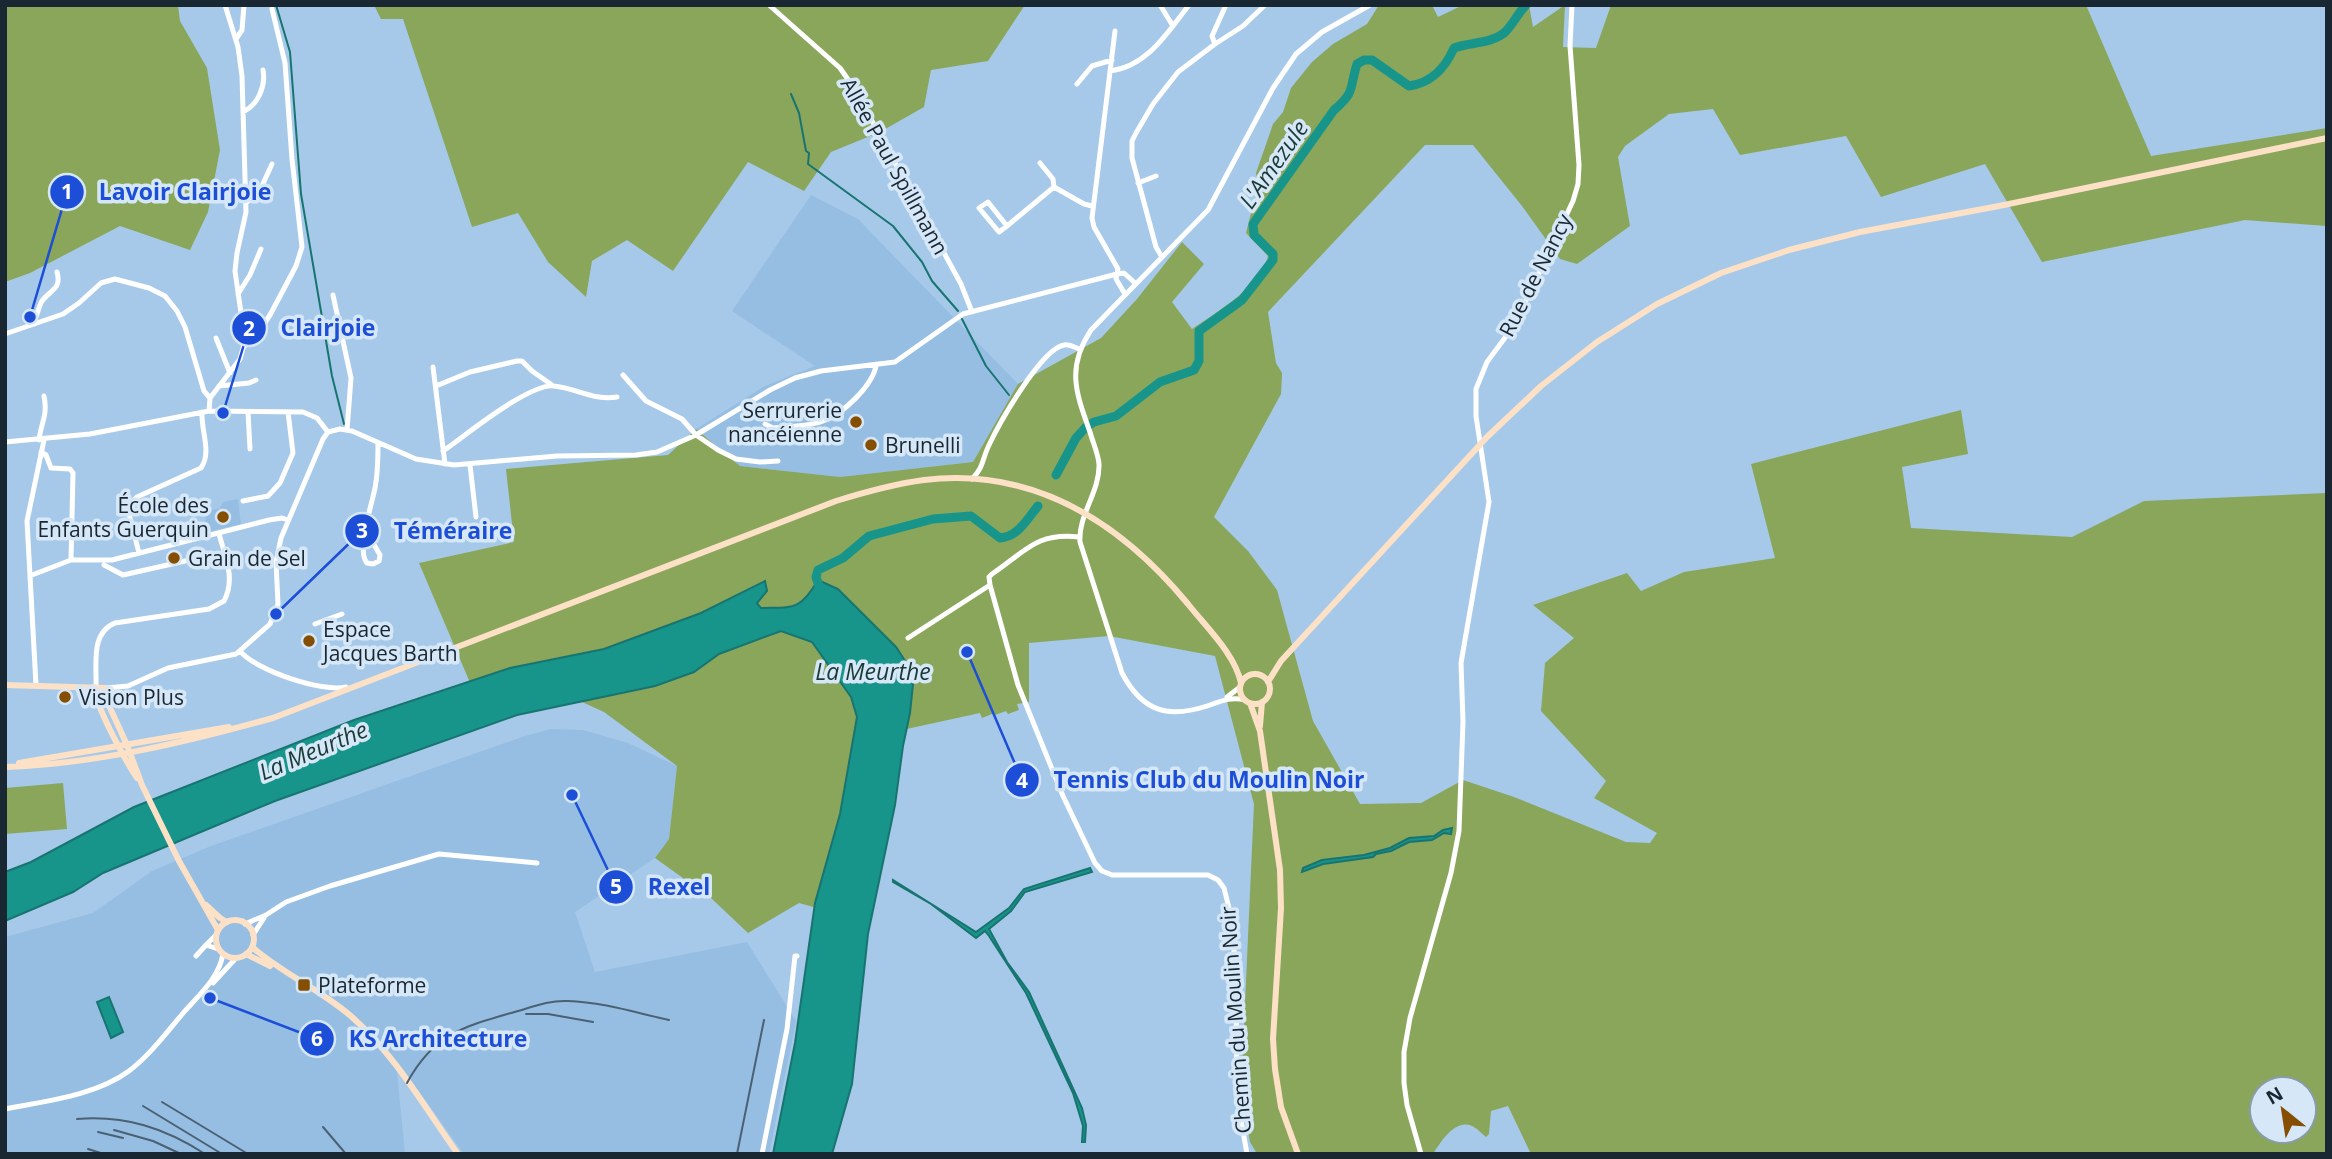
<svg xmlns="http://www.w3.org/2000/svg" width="2332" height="1159" font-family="'Open Sans',sans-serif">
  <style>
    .built { fill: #95bee2 }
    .green { fill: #8aa65b; fill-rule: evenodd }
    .water { fill: #18958a; stroke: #187470; stroke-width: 2 }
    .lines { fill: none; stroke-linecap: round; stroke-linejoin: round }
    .stream { stroke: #187470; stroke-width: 2 }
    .river { stroke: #18958a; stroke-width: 9 }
    .minor { stroke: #fff; stroke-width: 5 }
    .major { stroke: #fde1c6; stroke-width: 6 }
    .rail { stroke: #4b6173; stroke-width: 2 }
    .poi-dot { fill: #854e00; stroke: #d6e8f8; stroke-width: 2.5 }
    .labels { text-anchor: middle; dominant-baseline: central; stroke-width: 7; stroke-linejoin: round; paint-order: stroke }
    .street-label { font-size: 21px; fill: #192732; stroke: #d6e8f8 }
    .poi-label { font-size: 21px; fill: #192732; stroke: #d6e8f8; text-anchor: start }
    .water-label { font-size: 23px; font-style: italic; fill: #193a36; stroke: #d6e8f8 }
    .leader { fill: none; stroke: #1d4ed8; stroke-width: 2.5 }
    .callout-dot { fill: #1d4ed8; stroke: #d6e8f8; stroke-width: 2.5 }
    .mark-label { font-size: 21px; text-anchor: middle; font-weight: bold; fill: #fff }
    .callout-label { font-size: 23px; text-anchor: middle; font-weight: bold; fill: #1d4ed8; stroke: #d6e8f8; stroke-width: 7; stroke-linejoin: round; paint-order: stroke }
  </style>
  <rect width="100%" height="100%" fill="#a6c9e9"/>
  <!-- built -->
  <path class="built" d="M811 195 858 219 1018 384 973 462 840 477 740 466 696 429 765 386 815 366 732 311Z
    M238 499 241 524 182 538 180 532 206 520 204 512 220 508 223 502Z
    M551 729 583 730 628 743 677 766 669 839 655 858 575 912 595 972 747 942 796 1021 769 1154H464L402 1068 397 1072 405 1154H5V937L93 913 152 871 211 846 525 736Z"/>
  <!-- green -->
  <path class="green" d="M5 5H178L180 21 207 68 220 150 208 212 190 250 120 226 30 273 5 282Z
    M374 5H1025L988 61 931 70 924 107 880 132 831 152 804 191 748 162 673 271 627 240 592 261 586 297 548 262 518 213 472 227 403 19H381Z
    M1379 5H1432L1438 17 1463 5H1529L1533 27 1565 5 1563 47 1596 48 1611 5H2086L2151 156 2327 128V226L2245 220 2042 262 1985 164 1881 197 1846 136 1740 155 1713 109 1669 114 1625 146 1618 157 1630 226 1577 264 1560 259 1522 206 1473 145H1425L1268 312 1276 363 1282 373 1281 394 1214 517 1248 551 1277 590 1313 721 1360 804 1421 803 1463 780 1514 797 1626 842 1650 843 1657 833 1594 798 1606 781 1541 711 1545 663 1574 638 1533 605 1627 573 1641 591 1684 572 1775 558 1751 464 1961 410 1968 454 1902 467 1911 528 2072 537 2144 501 2327 493V1154H1531L1508 1106 1491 1111 1489 1134 1486 1137C1482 1134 1477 1128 1472 1126 1455 1118 1440 1143 1433 1154H1257L1250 1142 1241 1092 1254 804 1215 656 1109 636 1029 643V702L1017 704 1019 710 1008 714 1006 711 995 715 993 710 992 714 982 718 980 713 902 730 842 915 799 903 748 933 711 898 655 858 669 839 677 766 604 712 536 681 471 685 419 563 514 542 506 469 668 455 696 429 740 466 840 477 973 462 1018 384 1101 338 1137 299 1182 242 1204 264 1172 302 1192 329C1217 312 1261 286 1268 256L1246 233 1257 189 1256 173 1273 124 1283 112 1291 88 1312 62 1333 44 1367 24ZM2262 1089H2304V1131H2262Z
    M63 783 67 829 5 834V788Z"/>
  <!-- water -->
  <path class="water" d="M818 580 838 589 896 647 911 670 913 684 910 713 903 746 895 805 868 934 852 1084 832 1154H773L795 1043 815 903 840 814 857 717 851 697 812 642 781 631 719 654 694 672 655 686 517 715 275 801 103 873 73 892 5 921V872L31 862 134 807 354 720 510 668 604 649 701 613 765 581 767 591 757 603 761 608C793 607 800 611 818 580Z
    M1452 828 1451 834 1444 833 1432 840 1409 842 1391 851 1376 854 1373 857 1323 864 1302 872 1303 868 1322 860 1364 855 1390 848 1409 838 1434 836 1443 830Z
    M1090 868 1092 872 1025 892 1011 911 989 929 1007 962 1029 992 1082 1108 1086 1125 1085 1142H1082L1083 1126 1073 1093 1026 993 989 936 985 931 976 938 931 904 893 882V880L976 932 1009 908 1024 889Z
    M109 997 123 1032 111 1038 97 1002Z"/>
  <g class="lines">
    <!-- stream -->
    <path class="stream" d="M276 5 290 52 301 194 332 376 344 424
      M791 94 799 113 806 151 809 153 808 164 893 226 922 262 932 281 958 311
      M962 319 986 366 1009 395"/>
    <!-- river -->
    <path class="river" d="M1056 475 1076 438 1086 427 1094 422 1116 416 1160 382 1194 370 1199 361V331L1242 300 1273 260V254L1254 235 1253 224 1334 110C1356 91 1349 89 1357 64L1364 60H1372L1409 86C1432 83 1445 68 1454 48 1470 42 1490 44 1504 33 1512 26 1518 13 1526 5
      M820 589 816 577 818 570 843 558 869 536 933 519 971 516 1000 538C1018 537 1027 519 1038 506"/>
    <!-- minor -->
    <path class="minor" d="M769 5 840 68 854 88 961 284 972 312
      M1160 5 1173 26
      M1115 31 1092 218 1094 227 1118 269 1116 279 1125 294
      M236 39 242 30 244 5
      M1215 44 1212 36 1226 5
      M1110 71C1147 67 1168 32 1189 5
      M1077 84 1092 66 1112 60
      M243 112C258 105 266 86 263 70
      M1040 163 1053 179 1054 187
      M1138 183 1156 176
      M246 203 261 188 272 164
      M1007 226 988 202 979 208 999 232 1007 226 1054 187 1084 204 1092 206
      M1162 257 1156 247 1132 158V141L1136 133 1153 104 1178 72 1215 44 1243 26 1265 5
      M238 294 250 275 261 249
      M333 295 351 378 347 430
      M33 323C37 317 38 308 42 301 50 290 62 289 57 272
      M5 334 63 314 79 303 101 283 115 279 149 288 165 296 177 311 185 327 204 391 210 398
      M216 338 230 373
      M244 346 252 342 270 315 296 266 302 247 292 159 285 63 272 9
      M433 367 445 464
      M623 375 646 401 682 419 696 435 718 450 736 459 760 462 778 461
      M219 386 249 383 256 380
      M436 386 470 372 517 361H522L532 371 552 385
      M209 411 210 398 240 359 245 341 235 271 237 253 246 212 242 76 238 47 225 5
      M248 412 250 449
      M765 424 773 428C788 426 809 427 823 421 843 414 872 386 876 366
      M328 432 340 429 352 431 416 459 454 465 557 456 636 455 657 452 696 435 770 390 795 378 821 371 895 362 963 314 1117 274 1124 273 1135 283
      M39 440C41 422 48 416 44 396
      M5 442 90 434 209 411 303 412 317 418 328 432
      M443 451C465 436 529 383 554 386 576 388 594 401 617 397
      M470 465 476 517
      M972 479C984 467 982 459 989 445 999 424 1041 349 1064 345 1069 344 1074 347 1079 349
      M243 501 268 496 280 483 293 453 288 412
      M366 531 380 555 379 561 373 564 367 563C356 551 372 504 375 488 378 473 378 458 378 443
      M1079 537C1036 532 1025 552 992 574L989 577 990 585 1018 685 1063 796 1095 863 1102 871 1112 875H1208L1218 880 1224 888 1232 920 1236 981 1237 1097 1247 1154
      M139 553 129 514V505L137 497 201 468C212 452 201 432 202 412
      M71 560H112L269 520 282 518 288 520
      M104 565 123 575 185 561
      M32 575 71 560 73 473 70 469 51 468 46 455 41 452
      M315 624 342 614
      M908 638 990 585
      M240 651C255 670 323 693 346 687
      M36 685 27 521 44 440
      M96 687C97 665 90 633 115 623L209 609 224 601C236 579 225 556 219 534
      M106 688 128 686 168 668 236 654 270 624 278 604 276 562 281 538 323 439 328 432
      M1227 697 1240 687
      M1245 700C1231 696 1219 702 1207 706 1167 719 1142 711 1122 673L1080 542C1078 515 1100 492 1099 464 1098 453 1093 443 1090 432 1076 393 1066 368 1091 330L1208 210 1273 88 1296 54 1322 32 1370 5
      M245 924 266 915 286 902 330 886 439 854 537 863
      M216 935 206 945 218 949
      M253 935 264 918
      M196 956 206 945
      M213 983 236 958
      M5 1109C45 1101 95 1096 129 1071 150 1055 167 1032 184 1012 199 995 219 978 223 954
      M762 1154 787 1029 795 956H797
      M1421 1154 1407 1105 1404 1083V1052L1410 1018 1451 873 1459 831 1463 722 1461 663 1489 502 1476 416V389L1487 362 1510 331 1522 309 1573 201 1578 184 1579 165 1570 46 1572 5"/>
    <!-- major -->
    <path class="major" d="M1240 689a15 15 0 1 1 30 0a15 15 0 1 1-30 0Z
      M1268 682 1281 661 1487 437 1541 386 1597 342 1657 304 1721 273 1789 250 1860 232 1999 206 2327 138
      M5 685 106 688V699L127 745 142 785 179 861 218 930
      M94 687C96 707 125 760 137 778
      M1250 703 1260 731 1280 870 1281 908 1273 1039 1275 1069 1281 1107 1298 1154
      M1260 726 1262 702
      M19 763 229 727
      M5 767C96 764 186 742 273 718L836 501C865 492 894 484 924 480 1034 467 1121 523 1188 604 1206 627 1235 654 1241 683
      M206 905 220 918 227 922
      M216 939a19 19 0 1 1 38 0a19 19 0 1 1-38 0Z
      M252 947C284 975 322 990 353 1018 395 1055 425 1108 458 1154
      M246 954 270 966"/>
    <!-- rail -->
    <path class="rail" d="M526 1014H548L593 1022
      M407 1083C433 1035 462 1027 511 1013 530 1008 547 1000 568 1001 602 1002 637 1013 669 1020
      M162 1102 248 1154
      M143 1106 222 1154
      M77 1119C125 1115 165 1128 205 1154
      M323 1127 346 1154
      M114 1130 153 1141 181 1154
      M98 1132 123 1138
      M88 1149 104 1154
      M737 1154 764 1020"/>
  </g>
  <!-- markers -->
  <g class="poi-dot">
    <circle cx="856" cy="422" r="7"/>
    <circle cx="871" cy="445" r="7"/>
    <circle cx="223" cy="517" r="7"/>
    <circle cx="174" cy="558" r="7"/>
    <circle cx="309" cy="641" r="7"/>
    <circle cx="65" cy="697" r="7"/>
    <rect x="297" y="978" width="14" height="14" rx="3.5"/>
  </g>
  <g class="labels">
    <!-- street labels -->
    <g class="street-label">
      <text transform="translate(895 166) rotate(61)">Allée Paul Spillmann</text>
      <text transform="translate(1535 275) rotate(-63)">Rue de Nancy</text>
      <text transform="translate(1235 1020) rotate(-94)">Chemin du Moulin Noir</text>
    </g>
    <!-- poi labels -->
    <g class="poi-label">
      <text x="842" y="410" text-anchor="end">Serrurerie<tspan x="842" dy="24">nancéienne</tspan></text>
      <text x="885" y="445">Brunelli</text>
      <text x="209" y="505" text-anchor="end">École des<tspan x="209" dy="24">Enfants Guerquin</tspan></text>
      <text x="188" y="558">Grain de Sel</text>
      <text x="323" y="629">Espace<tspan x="323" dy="24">Jacques Barth</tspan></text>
      <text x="79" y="697">Vision Plus</text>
      <text x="318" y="985">Plateforme</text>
    </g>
    <!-- water labels -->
    <g class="water-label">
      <text transform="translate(1273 164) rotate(-55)">L'Amezule</text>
      <text x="873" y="671">La Meurthe</text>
      <text transform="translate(313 750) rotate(-23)">La Meurthe</text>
    </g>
  </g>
  <!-- callouts -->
  <path class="leader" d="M30 317L67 192M223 413L249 328M276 614L362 531M967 652L1022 780M572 795L616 887M210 998L317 1039"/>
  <g class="callout-dot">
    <circle cx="30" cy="317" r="7"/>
    <circle cx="223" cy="413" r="7"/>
    <circle cx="276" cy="614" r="7"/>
    <circle cx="967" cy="652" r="7"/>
    <circle cx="572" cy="795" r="7"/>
    <circle cx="210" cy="998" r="7"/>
    <circle cx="67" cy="192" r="18"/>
    <circle cx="249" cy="328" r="18"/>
    <circle cx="362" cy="531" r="18"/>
    <circle cx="1022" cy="780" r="18"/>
    <circle cx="616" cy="887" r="18"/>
    <circle cx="317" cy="1039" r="18"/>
  </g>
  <g class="mark-label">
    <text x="67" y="199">1</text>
    <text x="249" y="336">2</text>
    <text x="362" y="538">3</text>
    <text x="1022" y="788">4</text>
    <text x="616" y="894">5</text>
    <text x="317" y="1046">6</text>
  </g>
  <g class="callout-label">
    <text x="185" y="200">Lavoir Clairjoie</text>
    <text x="328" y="336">Clairjoie</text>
    <text x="453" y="539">Téméraire</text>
    <text x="1209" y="788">Tennis Club du Moulin Noir</text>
    <text x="679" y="895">Rexel</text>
    <text x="438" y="1047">KS Architecture</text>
  </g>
  <!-- border -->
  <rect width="2332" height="1159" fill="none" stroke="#192732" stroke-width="14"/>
  <!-- north arrow -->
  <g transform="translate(2283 1110) rotate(330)"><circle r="33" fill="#d6e8f8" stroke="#8a9ba9" stroke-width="2"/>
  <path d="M0-5L12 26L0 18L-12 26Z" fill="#854e00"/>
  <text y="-10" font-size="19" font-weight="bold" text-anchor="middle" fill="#192732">N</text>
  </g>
</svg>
